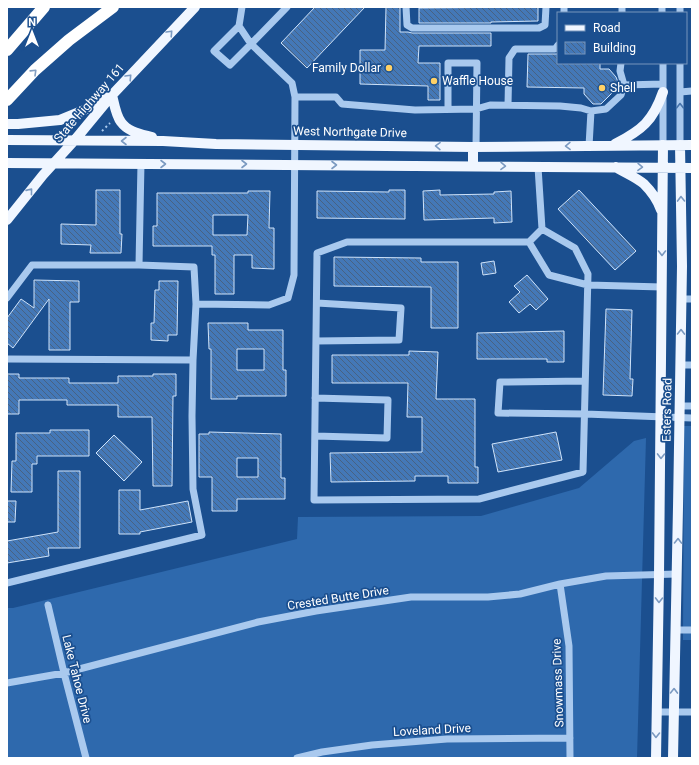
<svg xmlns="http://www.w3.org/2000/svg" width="699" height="765" font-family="Roboto,sans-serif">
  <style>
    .grass { fill: #2e69ad }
    .building { fill: url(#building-back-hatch); stroke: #cfe3fa; fill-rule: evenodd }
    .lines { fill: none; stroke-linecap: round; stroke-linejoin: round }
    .path { stroke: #a9c9ee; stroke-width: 2; stroke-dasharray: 2 3; stroke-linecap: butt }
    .minor { stroke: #a9c9ee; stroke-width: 7 }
    .major { stroke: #f0f6ff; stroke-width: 10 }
    .highway { stroke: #fff; stroke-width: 12 }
    .oneway { stroke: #7b9ac1 }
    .oneway2 { stroke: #829ec1 }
    .oneway3 { stroke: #4674ac }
    .poi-dot { fill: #ffd166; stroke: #1b4f8f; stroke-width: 1.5 }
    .labels { text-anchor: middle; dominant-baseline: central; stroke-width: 3.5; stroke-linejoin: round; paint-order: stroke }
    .poi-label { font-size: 12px; fill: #fff; stroke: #1b4f8f; text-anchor: start }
    .street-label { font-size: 12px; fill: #fff; stroke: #1b4f8f }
  </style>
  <defs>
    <pattern id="building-back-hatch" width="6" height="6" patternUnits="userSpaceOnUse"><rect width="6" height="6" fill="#4478b7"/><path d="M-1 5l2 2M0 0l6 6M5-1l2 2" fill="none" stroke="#486282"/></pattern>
  </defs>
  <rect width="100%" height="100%" fill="#1b4f8f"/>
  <!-- grass -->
  <path class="grass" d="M684 426H692V640H683Z
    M646 438 637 758H7V608H13L297 539 298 517 481 516 579 488 634 441Z"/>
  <!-- building -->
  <path class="building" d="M315 7H365L307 68 281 43Z
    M386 7H400V32H408L412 33H491V46H419L418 63H440V100H428V86L360 84V50H385Z
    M538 7V21L491 22V23H419V8Z
    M528 54H558V63H600V69H609L616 77 618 82V87L601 104H593L584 94V88L527 87Z
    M96 190H120V234H122L121 253H90L91 245 61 244V224L96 225Z
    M389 190H405V219L317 218V191L389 192Z
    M440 190V195L494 194V192L511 191 512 222 494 223V218L424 220 423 191Z
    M579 190 636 251 615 270 558 209Z
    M248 191H270L269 228H274V269L252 268V255H234V294H215V255H212V246H153V226H157V193H248ZM213 215H248L247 235H213Z
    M334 257 421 258V262H458V328H431V287L334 286Z
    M494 261 496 273 483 275 481 263Z
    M527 275 548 299 536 310 530 304 519 313 509 302 520 292 514 286Z
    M34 280 79 281V302H70V350H49V299L13 348 7 343V318L21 299 34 308Z
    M159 281H178L177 335H168V341L151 340V323H154L155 290H159Z
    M606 309 632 310 630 379H633L632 396 603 395Z
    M208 323H248V330H283V370H286V396H237V399H211V349H209ZM237 349H264V370H237Z
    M564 331V362H547V359H477V333Z
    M409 351 438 352 436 399H475V467H478V483H448V476H415V481L331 482 330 453 422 452V417H407L408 383H332V355H409Z
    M7 374H19V378H69V383H118V376H153V374H176V396H173L172 486H153L152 417H118V405H67V400H19V414H7Z
    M50 430H89V456H37V464H32V492H11L12 461H16V433H50Z
    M209 432 281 434V478H285V499H237V511H212V477H199V434H209ZM237 458H258V477H237Z
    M556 432 562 460 498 472 492 444Z
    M114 435 142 462 124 481 96 453Z
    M58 471H80V548H48L49 556 7 563V541L58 532Z
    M119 490H140V510L188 501 192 522 140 532V534H119Z
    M7 501H16L15 522H7Z"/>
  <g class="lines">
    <!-- path -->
    <path class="path" d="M102 131 110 123"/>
    <!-- minor -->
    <path class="minor" d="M287 7 251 44 292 83 295 97
      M406 7 407 25 412 28H539L545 25 546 7
      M564 7V13
      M662 7V13
      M680 7V13
      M622 13V7
      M239 26 251 44 230 65 214 51 239 26 242 7
      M663 63V145
      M680 63V145
      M624 85 663 84
      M680 92 692 91
      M508 105 509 58 515 49H555L558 45
      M448 109V63H477L476 147
      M589 146 591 111
      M538 167 542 229 529 242H347L317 253 314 500 479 499 583 472 588 274 575 248 542 229
      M529 242 549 275 588 285 662 287
      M139 265 194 267 196 304
      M7 298 32 265H139L141 163
      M681 299H692
      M316 341 399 340 401 308 317 303
      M7 359 193 360
      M681 365H692
      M585 381 500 382 498 413 585 414 692 418
      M680 406H692
      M315 436 387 438 388 400 315 398
      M7 583 202 535 193 489 192 416 193 360 196 304 269 305 288 298 294 275 295 97H336L342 104 415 110 476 109 490 105 560 106 581 108 591 111 606 109 621 95 624 85 620 71 621 63
      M560 584 569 646 570 758
      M48 605 64 673 86 758
      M675 630H692
      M7 683 64 673 258 622 316 611 411 597H488L520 594 560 584 606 576 677 574
      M657 712H692
      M297 758 322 752 372 745 447 739 570 738"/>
    <!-- major -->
    <path class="major" d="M112 95C114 103 116 116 121 122 128 132 141 134 152 137
      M7 124H18L60 120 82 111 109 97
      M7 140 163 141 216 144 473 147 692 145
      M615 144C642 130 653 121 663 92
      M473 147V166
      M7 163 692 168
      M616 167C625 173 636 177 644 184 651 191 658 201 661 210
      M7 220 43 175 74 141 112 95 195 7
      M656 758 659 575 663 145
      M673 758 678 507 682 266 680 145"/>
    <!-- highway -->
    <path class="highway" d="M7 50 44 7
      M7 100 35 70 69 40 113 7"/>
  </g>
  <!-- one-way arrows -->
  <defs><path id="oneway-chevron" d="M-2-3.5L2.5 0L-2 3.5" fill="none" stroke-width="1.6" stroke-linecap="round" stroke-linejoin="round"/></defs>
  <g class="oneway">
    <use href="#oneway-chevron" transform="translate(170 33) rotate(-47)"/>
    <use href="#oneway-chevron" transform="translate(129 77) rotate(-47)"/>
    <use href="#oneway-chevron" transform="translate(124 141) rotate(180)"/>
    <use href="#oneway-chevron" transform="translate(438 146) rotate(-179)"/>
    <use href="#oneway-chevron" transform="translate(568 146) rotate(179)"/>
    <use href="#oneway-chevron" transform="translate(163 164)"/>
    <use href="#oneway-chevron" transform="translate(244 164)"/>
    <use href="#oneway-chevron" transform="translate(334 165)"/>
    <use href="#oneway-chevron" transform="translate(503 166) rotate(1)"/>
    <use href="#oneway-chevron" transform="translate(640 167) rotate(1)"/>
    <use href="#oneway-chevron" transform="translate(30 191) rotate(-51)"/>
    <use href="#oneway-chevron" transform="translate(681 199) rotate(-91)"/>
    <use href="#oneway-chevron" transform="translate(662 253) rotate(90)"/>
    <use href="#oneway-chevron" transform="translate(681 332) rotate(-89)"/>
    <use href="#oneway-chevron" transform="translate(661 456) rotate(91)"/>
    <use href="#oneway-chevron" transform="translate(678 541) rotate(-89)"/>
    <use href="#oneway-chevron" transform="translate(659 600) rotate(91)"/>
    <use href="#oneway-chevron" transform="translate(674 691) rotate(-89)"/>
    <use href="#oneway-chevron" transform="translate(656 735) rotate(91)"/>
  </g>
  <use class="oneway2" href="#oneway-chevron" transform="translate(34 72) rotate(-44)"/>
  <use class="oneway3" href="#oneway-chevron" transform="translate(680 106) rotate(-90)"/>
  <!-- markers -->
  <g class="poi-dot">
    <circle cx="389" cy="68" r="4"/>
    <circle cx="434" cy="81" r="4"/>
    <circle cx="602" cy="88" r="4"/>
  </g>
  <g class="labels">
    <!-- poi labels -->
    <g class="poi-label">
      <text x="381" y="68" text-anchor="end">Family Dollar</text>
      <text x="442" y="81">Waffle House</text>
      <text x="610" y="88">Shell</text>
    </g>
    <!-- street labels -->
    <g class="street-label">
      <text transform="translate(89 103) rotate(-49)">State Highway 161</text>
      <text transform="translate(350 132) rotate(1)">West Northgate Drive</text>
      <text transform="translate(667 410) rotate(-89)">Esters Road</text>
      <text transform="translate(338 598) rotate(-9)">Crested Butte Drive</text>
      <text transform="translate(77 679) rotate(76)">Lake Tahoe Drive</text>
      <text transform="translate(558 683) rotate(-92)">Snowmass Drive</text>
      <text transform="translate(432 730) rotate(-3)">Loveland Drive</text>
    </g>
  </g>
  <!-- border -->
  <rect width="699" height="765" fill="none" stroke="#ffffff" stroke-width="16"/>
  <!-- legend -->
  <rect x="557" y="12" width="130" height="52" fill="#1b4f8f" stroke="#7695bc"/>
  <rect x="565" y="25" width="20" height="6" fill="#f0f6ff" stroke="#7695bc"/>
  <text x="593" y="32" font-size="12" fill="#ffffff">Road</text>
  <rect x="565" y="42" width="20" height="12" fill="url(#building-back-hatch)" stroke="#7695bc"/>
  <text x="593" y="52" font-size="12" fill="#ffffff">Building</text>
  <!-- north arrow -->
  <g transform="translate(32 32)" stroke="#1b4f8f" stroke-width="3" paint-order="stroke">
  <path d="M0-3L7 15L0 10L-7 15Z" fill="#ffffff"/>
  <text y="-6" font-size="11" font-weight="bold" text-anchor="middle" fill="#ffffff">N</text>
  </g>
</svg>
